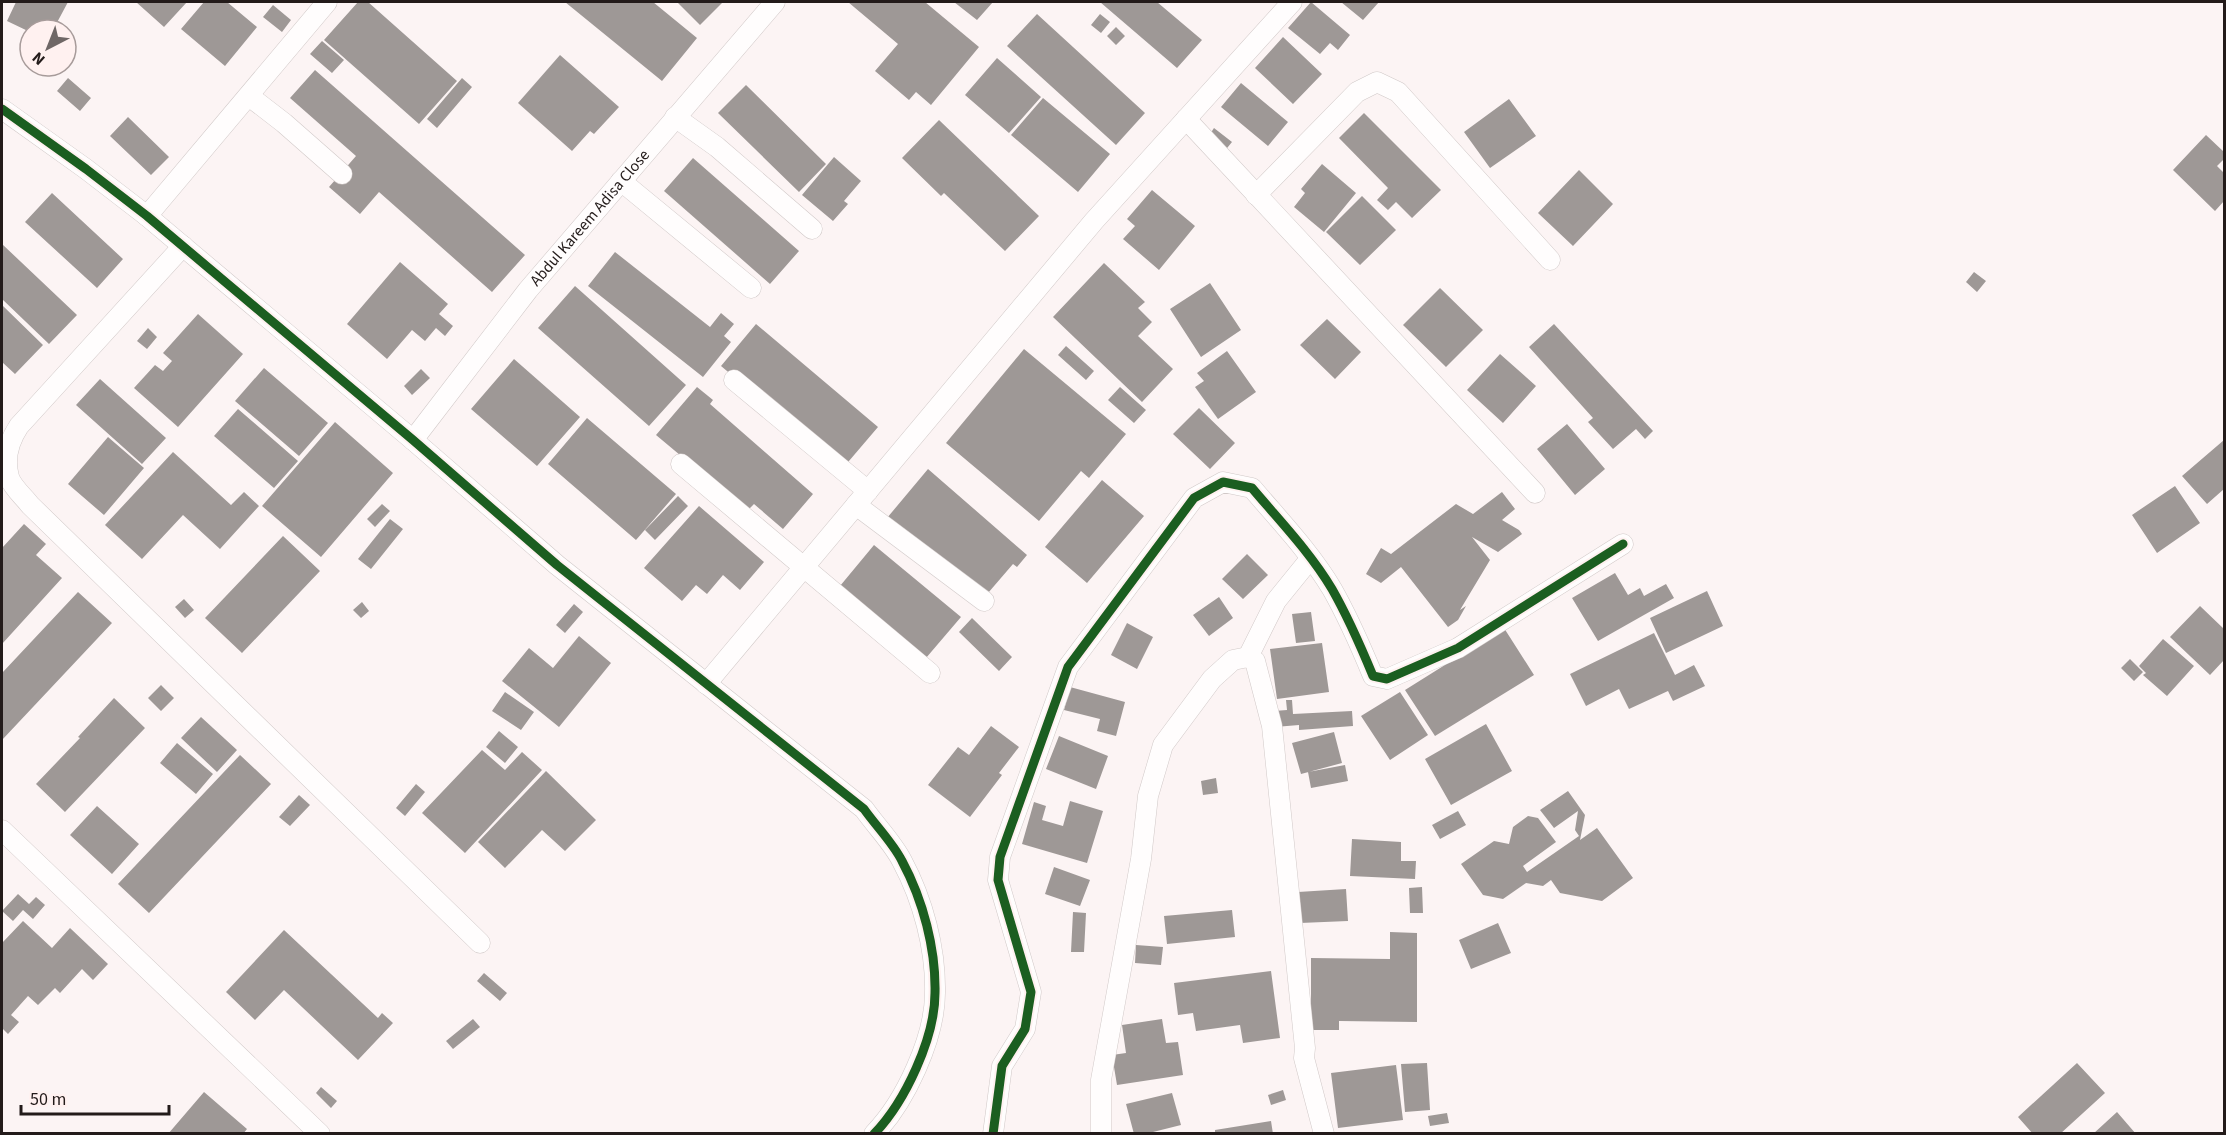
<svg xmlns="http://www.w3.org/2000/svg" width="2226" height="1135" font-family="'Source Sans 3',sans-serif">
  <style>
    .building { fill: #9e9896 }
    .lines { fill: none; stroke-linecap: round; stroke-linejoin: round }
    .minor-casing { stroke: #d1c9c8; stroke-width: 21 }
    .minor { stroke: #fffdfd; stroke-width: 20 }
    .cycleway-casing { stroke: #fff1f0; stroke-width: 13 }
    .cycleway { stroke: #1b5e20; stroke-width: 9 }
    .labels { text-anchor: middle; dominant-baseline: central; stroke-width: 6; stroke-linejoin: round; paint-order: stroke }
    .street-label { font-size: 16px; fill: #231b1a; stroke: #fff1f0 }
  </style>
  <rect width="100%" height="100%" fill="#fcf4f4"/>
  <!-- building -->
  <path class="building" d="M16 2H68L53 30H30V32L7 21Z
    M136 2H187L164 27Z
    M204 2H227L257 27 225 66 181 29Z
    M358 2H368L457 81 419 124 324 40Z
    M565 2H653L697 38 662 81Z
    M677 2H723L700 25Z
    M848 2H925L979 47 931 105 916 92 909 100 875 71 898 44Z
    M954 2H993L977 20Z
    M1100 2H1157L1202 40 1177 68Z
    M1311 2 1350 35 1338 50 1330 43 1320 54 1288 28Z
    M1341 2H1379L1363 20Z
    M273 5 291 20 282 32 263 17Z
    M1037 14 1145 113 1116 145 1007 46Z
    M1100 14 1110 22 1101 33 1091 25Z
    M1116 27 1125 36 1116 45 1107 36Z
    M1283 37 1322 74 1293 104 1255 68Z
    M322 41 344 60 332 73 310 54Z
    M560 55 619 107 594 134 590 131 572 151 518 103Z
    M997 58 1041 97 1009 133 965 95Z
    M315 70 525 255 492 292 379 192 360 214 329 187 356 156 290 98Z
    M68 78 91 98 80 111 57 91Z
    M462 78 472 87 437 128 427 119Z
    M1241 83 1288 122 1268 146 1221 107Z
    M746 85 826 164 799 192 718 113Z
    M1043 98 1110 154 1078 192 1011 135Z
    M1509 99 1536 136 1490 168 1464 132Z
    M1364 113 1441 190 1412 218 1396 202 1388 210 1377 200 1388 188 1339 138Z
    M128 117 169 157 151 175 110 136Z
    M939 120 1039 216 1005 251 944 193 941 196 902 158Z
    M1214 128 1232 142 1223 153 1206 140Z
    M2206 135 2224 152V159L2217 166 2224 173V201L2215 211 2173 170Z
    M834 157 861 181 844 201 848 204 833 221 802 195Z
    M693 158 799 251 770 284 664 191Z
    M1322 164 1356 193 1324 232 1294 207 1305 193 1301 189Z
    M1579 170 1613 204 1573 246 1538 213Z
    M1152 190 1195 226 1159 270 1123 239 1135 226 1127 219Z
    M52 193 123 259 97 288 25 222Z
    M1362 196 1396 230 1360 265 1326 232Z
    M2 244 77 315 49 344 2 299Z
    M615 252 710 327 721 313 734 324 724 336 731 342 703 377 588 286Z
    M400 262 448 304 439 314 453 326 445 336 436 328 425 341 412 330 387 359 347 324Z
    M1104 263 1145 302 1138 308 1152 322 1138 336 1173 369 1142 402 1053 317Z
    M1974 272 1986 281 1977 292 1966 282Z
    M1210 283 1241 330 1201 357 1170 309Z
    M575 286 686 385 649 426 538 328Z
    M1440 288 1483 330 1446 367 1403 325Z
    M2 305 43 345 15 374 2 362Z
    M198 314 243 354 178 427 134 388 155 365 163 371 172 361 163 353Z
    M1327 319 1361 352 1335 379 1300 345Z
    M756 324 878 427 843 468 721 366Z
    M1554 324 1653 431 1645 439 1636 429 1613 449 1588 422 1593 418 1529 347Z
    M148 328 157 337 147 349 137 341Z
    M1066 346 1094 371 1086 380 1058 355Z
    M1024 349 1126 434 1089 478 1081 471 1039 521 946 443Z
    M1227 351 1256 392 1218 419 1195 387 1204 381 1197 373Z
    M1500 354 1536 386 1503 423 1467 390Z
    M514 359 580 417 537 466 471 409Z
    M264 368 328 423 299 456 235 401Z
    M421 369 430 378 412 395 404 386Z
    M100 379 166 438 142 464 76 405Z
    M697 387 713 400 710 404 813 494 783 529 754 504 747 511 656 435Z
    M1120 387 1146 410 1134 423 1108 400Z
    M1199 408 1235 443 1210 469 1173 434Z
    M238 409 298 461 274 488 214 436Z
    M587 418 676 494 636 540 548 464Z
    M335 422 393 473 321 557 262 506Z
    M1567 424 1605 469 1575 495 1537 449Z
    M108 437 144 468 104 515 68 484Z
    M2224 440V489L2207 504 2182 476Z
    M173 452 231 505 244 492 259 506 220 549 183 515 142 559 105 525Z
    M928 469 1027 555 1017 567 1013 564 982 600 887 518Z
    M1102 480 1144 516 1087 583 1045 547Z
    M2175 486 2200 523 2157 553 2132 515Z
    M1502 492 1515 509 1502 520 1519 530 1522 534 1498 552 1472 537 1490 560 1460 610 1466 606 1458 620 1448 627 1401 567 1381 583 1366 574 1381 548 1391 554 1456 504 1473 514Z
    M678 496 688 506 655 540 645 530Z
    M382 504 390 511 375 527 367 519Z
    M699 506 764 562 740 590 723 575 707 594 696 585 682 601 644 568Z
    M390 519 403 529 371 569 358 559Z
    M24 524 46 544 36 555 62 578 2 644V548Z
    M283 536 320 571 242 653 205 618Z
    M874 545 961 617 926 658 840 586Z
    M1247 554 1268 575 1243 599 1222 579Z
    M1615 573 1628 595 1640 588 1644 596 1666 584 1674 598 1598 641 1572 598Z
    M1707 591 1723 626 1666 653 1650 618Z
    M78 592 112 623 2 740V673Z
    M1219 597 1233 618 1209 636 1193 615Z
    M184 599 194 610 185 618 175 607Z
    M362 602 369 611 361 618 353 610Z
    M574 604 583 612 565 633 556 625Z
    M2200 606 2224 629V660L2210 675 2170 637Z
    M1311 612 1315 641 1296 643 1292 614Z
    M972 618 1012 657 999 671 959 632Z
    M1127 623 1153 637 1137 669 1111 655Z
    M1504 628 1534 675 1435 736 1405 690Z
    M1654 633 1675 675 1694 665 1705 686 1673 701 1668 691 1629 709 1619 689 1586 706 1570 674Z
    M579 636 611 663 559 727 502 681 529 648 553 668Z
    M2163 639 2194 666 2167 696 2143 675 2146 673 2139 666Z
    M1322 643 1329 692 1277 699 1270 649Z
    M2130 659 2143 672 2134 681 2121 668Z
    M161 685 174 698 161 711 148 698Z
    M1070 687 1125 702 1116 736 1097 731 1100 719 1064 710Z
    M505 692 534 712 521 730 492 711Z
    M1400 692 1428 735 1390 760 1361 716Z
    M114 698 145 728 65 812 36 784 80 738 78 737Z
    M1286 700H1292L1293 714 1352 711 1353 726 1299 730V725L1275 727 1274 711 1287 710Z
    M201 717 237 750 217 772 181 738Z
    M1486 724 1512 771 1451 805 1425 759Z
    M991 726 1019 747 999 773 1002 775 970 817 928 785 958 747 969 755Z
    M499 731 518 747 505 763 486 747Z
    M1334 732 1342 763 1301 774 1292 743Z
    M1059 736 1108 756 1096 789 1046 769Z
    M177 743 213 774 196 794 160 763Z
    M482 750 505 770 522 752 542 770 465 853 422 813Z
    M240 755 271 784 149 913 118 884Z
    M1345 765 1348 781 1311 788 1308 772Z
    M546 771 596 820 565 851 542 830 505 868 478 842Z
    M1216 778 1218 793 1203 795 1201 781Z
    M416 784 425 792 405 816 396 808Z
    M1568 791 1585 815 1580 840 1597 828 1633 878 1602 901 1560 893 1551 880 1543 886 1526 883 1503 899 1483 895 1461 864 1494 841 1509 844 1513 827 1528 816 1538 818 1556 842 1523 866 1527 872 1579 836 1575 830 1578 811 1554 828 1540 810Z
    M299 795 310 805 290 826 279 817Z
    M1070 801 1103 811 1087 863 1022 844 1034 802 1046 806 1042 820 1063 826Z
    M97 806 139 844 112 874 70 835Z
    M1458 811 1466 825 1440 839 1432 825Z
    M1352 839 1401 842V861H1416L1415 879 1350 876Z
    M1054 867 1090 880 1080 906 1045 894Z
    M1422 887 1423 913H1410L1409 888Z
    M1346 889 1348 921 1300 923 1298 892Z
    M18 894 29 904 36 897 45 905 33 919 23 910 13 921 2 911Z
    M1232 910 1235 937 1167 944 1164 916Z
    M1073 912 1086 913 1084 952H1071Z
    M23 921 52 948 70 928 108 964 93 980 82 969 60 993 55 988 38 1005 28 996 11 1015 19 1022 8 1034 2 1028V943Z
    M1498 923 1511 953 1471 969 1459 940Z
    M284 930 378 1018 382 1013 393 1023 358 1060 284 990 255 1020 226 992Z
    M1390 932 1417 933V1022L1339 1021V1030H1311V958L1390 959Z
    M1136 945 1163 947 1161 965 1135 963Z
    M1271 971 1280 1038 1243 1043 1240 1025 1196 1031 1193 1013 1178 1015 1174 983Z
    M484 973 507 993 500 1001 477 981Z
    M473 1019 480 1027 453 1049 446 1041Z
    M1162 1019 1166 1043 1178 1042 1183 1075 1117 1085 1112 1055 1126 1053 1122 1025Z
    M1427 1063 1430 1110 1405 1112 1401 1064Z
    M2077 1063 2105 1093 2060 1134H2033L2018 1117Z
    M1396 1065 1403 1120 1338 1128 1331 1073Z
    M321 1087 337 1101 331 1108 316 1093Z
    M1283 1090 1286 1100 1271 1105 1268 1095Z
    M204 1092 247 1129 243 1134H168Z
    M1172 1093 1181 1125 1145 1134H1134L1126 1104Z
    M2117 1112 2136 1134H2093Z
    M1447 1113 1449 1123 1430 1126 1428 1116Z
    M1271 1121 1273 1134H1215V1130Z"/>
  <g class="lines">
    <!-- minor casing -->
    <g class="minor-casing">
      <g id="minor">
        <path d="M249 96 284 123 342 174"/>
        <path d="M2 109 86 169 147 216 413 440 557 565 864 809C876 826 893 843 902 861 923 900 936 949 935 993 935 1038 905 1102 874 1134"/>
        <path d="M675 117 717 147 812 229"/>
        <path d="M1186 119 1535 493"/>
        <path d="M621 181 751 288"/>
        <path d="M1256 195 1357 92 1377 82 1398 92 1550 260"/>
        <path d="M147 216 327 2"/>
        <path d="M183 246 19 426C9 441 4 459 9 477 12 487 24 497 30 505L480 943"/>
        <path d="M734 380 868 491"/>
        <path id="s1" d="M413 440 528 290 775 2"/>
        <path d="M681 464 930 673"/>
        <path d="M856 505 984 601"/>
        <path d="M1248 657 1276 601 1310 559"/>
        <path d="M706 684 1094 221 1292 2"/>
        <path d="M2 830 320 1134"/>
        <path d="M993 1134 1002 1066 1025 1029 1031 992 998 880 1000 857 1068 667 1194 498 1223 482 1252 488C1279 520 1310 552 1332 589 1348 617 1361 647 1373 676L1387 679 1458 648 1623 544"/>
        <path d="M1101 1134V1080L1141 859 1148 796 1163 745 1212 679 1233 660 1248 657 1255 661 1272 726 1305 1048 1304 1058 1324 1134"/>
      </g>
    </g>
    <!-- minor -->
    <use href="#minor" class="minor"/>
    <!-- cycleway casing -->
    <g class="cycleway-casing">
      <path id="cycleway" d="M2 109 86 169 147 216 413 440 557 565 864 809C876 826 893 843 902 861 923 900 936 949 935 993 935 1038 905 1102 874 1134
        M993 1134 1002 1066 1025 1029 1031 992 998 880 1000 857 1068 667 1194 498 1223 482 1252 488C1279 520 1310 552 1332 589 1348 617 1361 647 1373 676L1387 679 1458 648 1623 544"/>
    </g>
    <!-- cycleway -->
    <use href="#cycleway" class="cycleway"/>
  </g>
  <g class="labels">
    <!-- street labels -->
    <g class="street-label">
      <text stroke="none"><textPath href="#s1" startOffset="284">Abdul Kareem Adisa Close</textPath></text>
    </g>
  </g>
  <!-- border -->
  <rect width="2226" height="1135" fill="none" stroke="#231b1a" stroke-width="6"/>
  <!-- north arrow -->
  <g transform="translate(48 48) rotate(222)"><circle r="28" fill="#fff1f0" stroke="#a79b9a" stroke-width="1.5"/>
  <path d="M0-4.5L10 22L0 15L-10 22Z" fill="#6f6766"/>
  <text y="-9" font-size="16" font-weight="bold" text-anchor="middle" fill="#231b1a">N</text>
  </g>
  <!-- scale -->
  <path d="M21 1105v9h148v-9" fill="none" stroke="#231b1a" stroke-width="3"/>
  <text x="30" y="1105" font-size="18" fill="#231b1a" stroke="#fff1f0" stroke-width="4.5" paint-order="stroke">50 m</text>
</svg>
